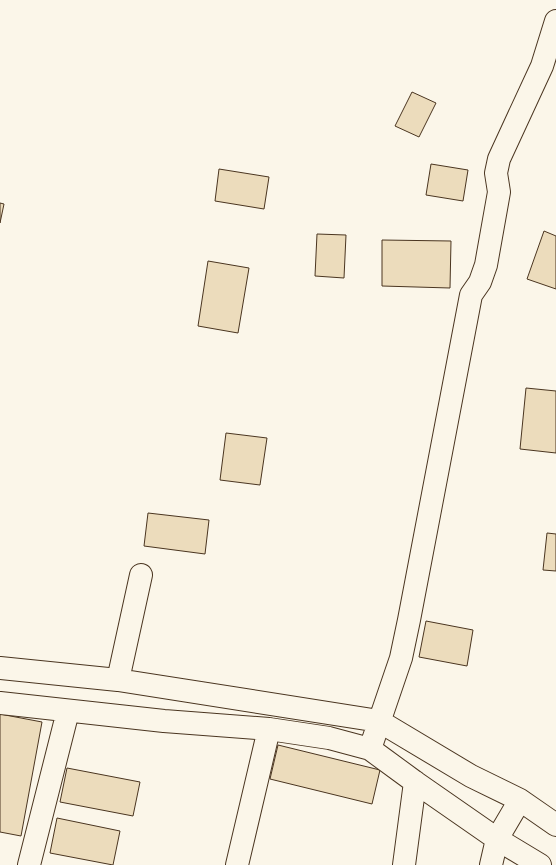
<svg xmlns="http://www.w3.org/2000/svg" width="556" height="865" font-family="Signika,sans-serif">
  <style>
    .building { fill: #ecdcbc; stroke: #4a3520 }
    .lines { fill: none; stroke-linecap: round; stroke-linejoin: round }
    .minor-casing { stroke: #4a3520; stroke-width: 24 }
    .minor { stroke: #fbf6e9; stroke-width: 22 }
  </style>
  <rect width="100%" height="100%" fill="#fbf6e9"/>
  <!-- building -->
  <path class="building" d="M412 92 436 103 419 137 395 126Z
    M431 164 468 170 463 201 426 195Z
    M219 169 269 177 264 209 215 201Z
    M0 203 4 204 0 223Z
    M544 231 556 236V289L527 279Z
    M317 234 346 235 344 278 315 276Z
    M382 240 451 241 450 288 382 286Z
    M208 261 249 268 238 333 198 326Z
    M526 388 556 391V453L520 449Z
    M226 433 267 438 260 485 220 480Z
    M148 513 209 520 205 554 144 546Z
    M547 533 556 534V571L543 570Z
    M426 621 473 630 467 666 419 657Z
    M0 714 42 722 21 836 0 832Z
    M278 745 380 770 372 804 270 779Z
    M67 768 140 782 133 816 60 802Z
    M57 818 120 831 113 865 50 853Z"/>
  <g class="lines">
    <!-- minor casing -->
    <g class="minor-casing">
      <path id="minor" d="M0 668 118 680 379 721 471 776 520 800 556 825
        M118 680 141 575
        M0 703 164 721 269 729 329 738 370 749 415 782 497 839 540 865
        M370 749 401 658 409 620 471 295 480 282 486 265 499 192 496 173 499 159 542 66 556 21
        M29 865 68 711
        M237 865 269 729
        M404 865 415 782
        M491 865 497 839 520 800"/>
    </g>
    <!-- minor -->
    <use href="#minor" class="minor"/>
  </g>
</svg>
